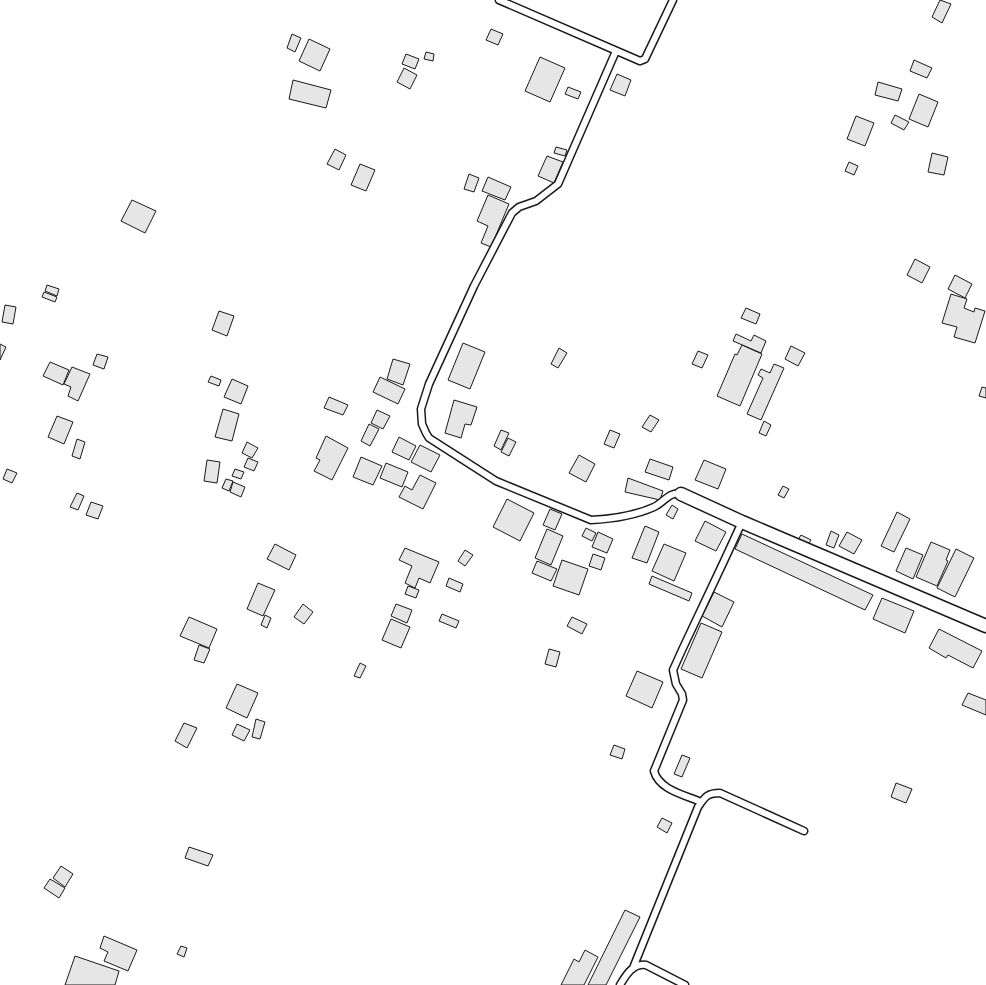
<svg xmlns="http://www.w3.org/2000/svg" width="986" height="985" font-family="Mulish,sans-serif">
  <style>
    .building { fill: #e6e6e6; stroke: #1a1a1a }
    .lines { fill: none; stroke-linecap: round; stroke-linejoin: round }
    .service-casing { stroke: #1a1a1a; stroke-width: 9 }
    .minor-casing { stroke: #1a1a1a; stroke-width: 15 }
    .service { stroke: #fff; stroke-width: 6 }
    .minor { stroke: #fff; stroke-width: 12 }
  </style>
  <rect width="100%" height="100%" fill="#fff"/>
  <!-- building -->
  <path class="building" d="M940 0 951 4 942 23 932 17Z
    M491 29 503 34 498 45 486 40Z
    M292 34 301 38 295 52 287 48Z
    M309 39 330 49 320 71 299 61Z
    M426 52 434 54 433 61 424 59Z
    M406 54 419 59 415 69 402 64Z
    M540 57 565 68 550 102 525 91Z
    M914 60 932 68 927 78 910 71Z
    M404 68 417 75 410 89 397 82Z
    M617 74 631 80 625 96 610 90Z
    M293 80 331 90 326 108 289 99Z
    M878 82 902 89 898 101 875 95Z
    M568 87 581 92 578 99 565 94Z
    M919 94 938 102 928 127 909 119Z
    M895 115 909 122 904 130 891 123Z
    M856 116 874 123 865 146 847 139Z
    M556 147 567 150 565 156 554 153Z
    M335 149 346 155 339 170 327 164Z
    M932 153 948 157 944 175 928 172Z
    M547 156 563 162 554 183 538 176Z
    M849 162 858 166 854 175 845 171Z
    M360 164 375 170 366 191 351 185Z
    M469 174 479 178 474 192 464 189Z
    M488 177 511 187 505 200 482 191Z
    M488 195 509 204 491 247 481 243 488 226 477 221Z
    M132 200 156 211 145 233 121 221Z
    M915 259 930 267 922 283 907 275Z
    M955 275 972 284 965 298 948 289Z
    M47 285 59 289 57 296 45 291Z
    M44 292 57 297 55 302 42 297Z
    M951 294 967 299 964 308 974 312 975 308 985 311 975 343 954 337 957 327 942 323Z
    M5 305 16 307 13 324 2 322Z
    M746 308 760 314 756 324 741 318Z
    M219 311 234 316 227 336 212 330Z
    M736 334 751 341 754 335 766 341 761 353 733 341Z
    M463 343 485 352 470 389 448 380Z
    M0 344 6 347 0 360Z
    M742 345 762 354 740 406 717 396 735 354 737 355Z
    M791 346 805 353 798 366 785 359Z
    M559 348 567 353 558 368 551 364Z
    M698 351 708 355 702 368 692 364Z
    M97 354 108 357 104 369 93 365Z
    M393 359 410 364 403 385 387 379Z
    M50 362 69 370 63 385 43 376Z
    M774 364 784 368 761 420 747 414 763 378 758 375 761 369 770 373Z
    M72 367 90 374 78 401 68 396 71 387 64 384Z
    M211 376 221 380 219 386 208 382Z
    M380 377 405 389 398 404 373 392Z
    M232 379 248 386 241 404 224 397Z
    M982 387 986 388V398L979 396Z
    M329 397 348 405 343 415 324 408Z
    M454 400 477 407 471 425 465 424 461 438 445 433Z
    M223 409 239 414 232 441 215 437Z
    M377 410 390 416 383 429 371 423Z
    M650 415 659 420 651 432 642 427Z
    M57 416 73 422 64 444 48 437Z
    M764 421 771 425 766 436 759 433Z
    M369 424 379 429 370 446 361 441Z
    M501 430 509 433 501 450 494 446Z
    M610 430 620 434 614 448 604 444Z
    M326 436 348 448 332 480 314 471 320 460 316 458Z
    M399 437 416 446 409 460 392 452Z
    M508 438 516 442 509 456 501 452Z
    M77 439 85 442 80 459 72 456Z
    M247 442 258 448 252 458 242 453Z
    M420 445 440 455 431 472 411 462Z
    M579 455 595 464 586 482 569 473Z
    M361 457 382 466 373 485 353 477Z
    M248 458 258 462 254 471 244 467Z
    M650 459 673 467 669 480 645 472Z
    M207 460 220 462 217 483 204 481Z
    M704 460 726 469 718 489 695 480Z
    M386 463 408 472 402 487 380 478Z
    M7 469 17 473 12 483 3 479Z
    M235 469 244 472 241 479 232 476Z
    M420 475 436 483 423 509 399 497 405 486 412 490Z
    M628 478 663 491 660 500 625 492Z
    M226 479 233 481 229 491 222 488Z
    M233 482 245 487 241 497 230 492Z
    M783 486 789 489 784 498 778 495Z
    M77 493 84 496 78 510 70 507Z
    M507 499 534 513 520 541 493 527Z
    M91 502 103 506 98 519 86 515Z
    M672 505 678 509 673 519 666 515Z
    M550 509 562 514 555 530 543 525Z
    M897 512 910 519 894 552 881 546Z
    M705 521 726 532 716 551 695 541Z
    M645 526 659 532 647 563 632 558Z
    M586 528 596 533 592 541 582 536Z
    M547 529 563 536 551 565 535 558Z
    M831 531 839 535 834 548 826 545Z
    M598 532 613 539 607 553 592 547Z
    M847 532 862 540 854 554 839 546Z
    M742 534 873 595 865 610 735 549Z
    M801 535 811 540 808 545 798 540Z
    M931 542 950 550 946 560 948 561 937 586 916 577Z
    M275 544 296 555 289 570 267 559Z
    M664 544 686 553 674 581 652 571Z
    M405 548 439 562 430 583 419 578 415 588 405 583 412 566 399 560Z
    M906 548 923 555 913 579 896 571Z
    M956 549 974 558 955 597 937 588Z
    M465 550 473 555 465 566 458 561Z
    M593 554 605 558 601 570 589 566Z
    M562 560 588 569 579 595 553 586Z
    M537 561 557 569 551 581 532 573Z
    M652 576 692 593 689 601 649 584Z
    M449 578 463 584 460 592 446 586Z
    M258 583 275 590 263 616 247 609Z
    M408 586 419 590 416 598 405 594Z
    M714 592 734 602 722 627 702 616Z
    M882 598 914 611 905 633 873 619Z
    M303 604 313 612 304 624 294 617Z
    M396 604 412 610 407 623 391 616Z
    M442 614 459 621 456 628 439 621Z
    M265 615 271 618 267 628 261 625Z
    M189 617 217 629 209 648 180 636Z
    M572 617 587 624 582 634 567 626Z
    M391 619 410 627 401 648 382 640Z
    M701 623 722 632 702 678 681 669Z
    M939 629 982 651 973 668 948 655 946 658 929 648Z
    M199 645 210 649 204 663 194 660Z
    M549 649 560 652 556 667 545 664Z
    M360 663 366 666 360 678 354 676Z
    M637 671 663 682 652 708 626 696Z
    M237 684 258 693 247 718 226 708Z
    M968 693 986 700V715L962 705Z
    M256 719 265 722 260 739 252 737Z
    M184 723 197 728 187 748 175 741Z
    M237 724 250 730 244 741 232 735Z
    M614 745 625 749 622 759 610 755Z
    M682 755 690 758 682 777 674 774Z
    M896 783 912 789 906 803 891 797Z
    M662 818 672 823 667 833 657 827Z
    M189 847 213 855 208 866 185 858Z
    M61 866 73 874 65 887 53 878Z
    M50 879 65 888 59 898 44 888Z
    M625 910 640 917 606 985H588Z
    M104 936 137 950 128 971 104 961 108 952 100 948Z
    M181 946 187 948 184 957 177 954Z
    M585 950 598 957 584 985H561L574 959 579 962Z
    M75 956 119 971 115 985H65Z"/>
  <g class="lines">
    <!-- service casing -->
    <g class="service-casing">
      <path id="service" d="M499 0 640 61 645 59 673 0
        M616 51 558 184 536 201 519 207 512 213 474 286 429 384 421 409 422 424 426 433 429 438 496 481 591 520C612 519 634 516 654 507 663 503 670 491 681 494
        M701 802C685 795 659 790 654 771L683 700 682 694 676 684 673 670 682 650 724 561 742 522
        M633 968 698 807C705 797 707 793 720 793L804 831
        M620 985C626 975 633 963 646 965L685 985"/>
    </g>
    <!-- minor casing -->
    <g class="minor-casing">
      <path id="minor" d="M681 494 742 522 986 626"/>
    </g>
    <!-- service -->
    <use href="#service" class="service"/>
    <!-- minor -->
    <use href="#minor" class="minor"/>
  </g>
</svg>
